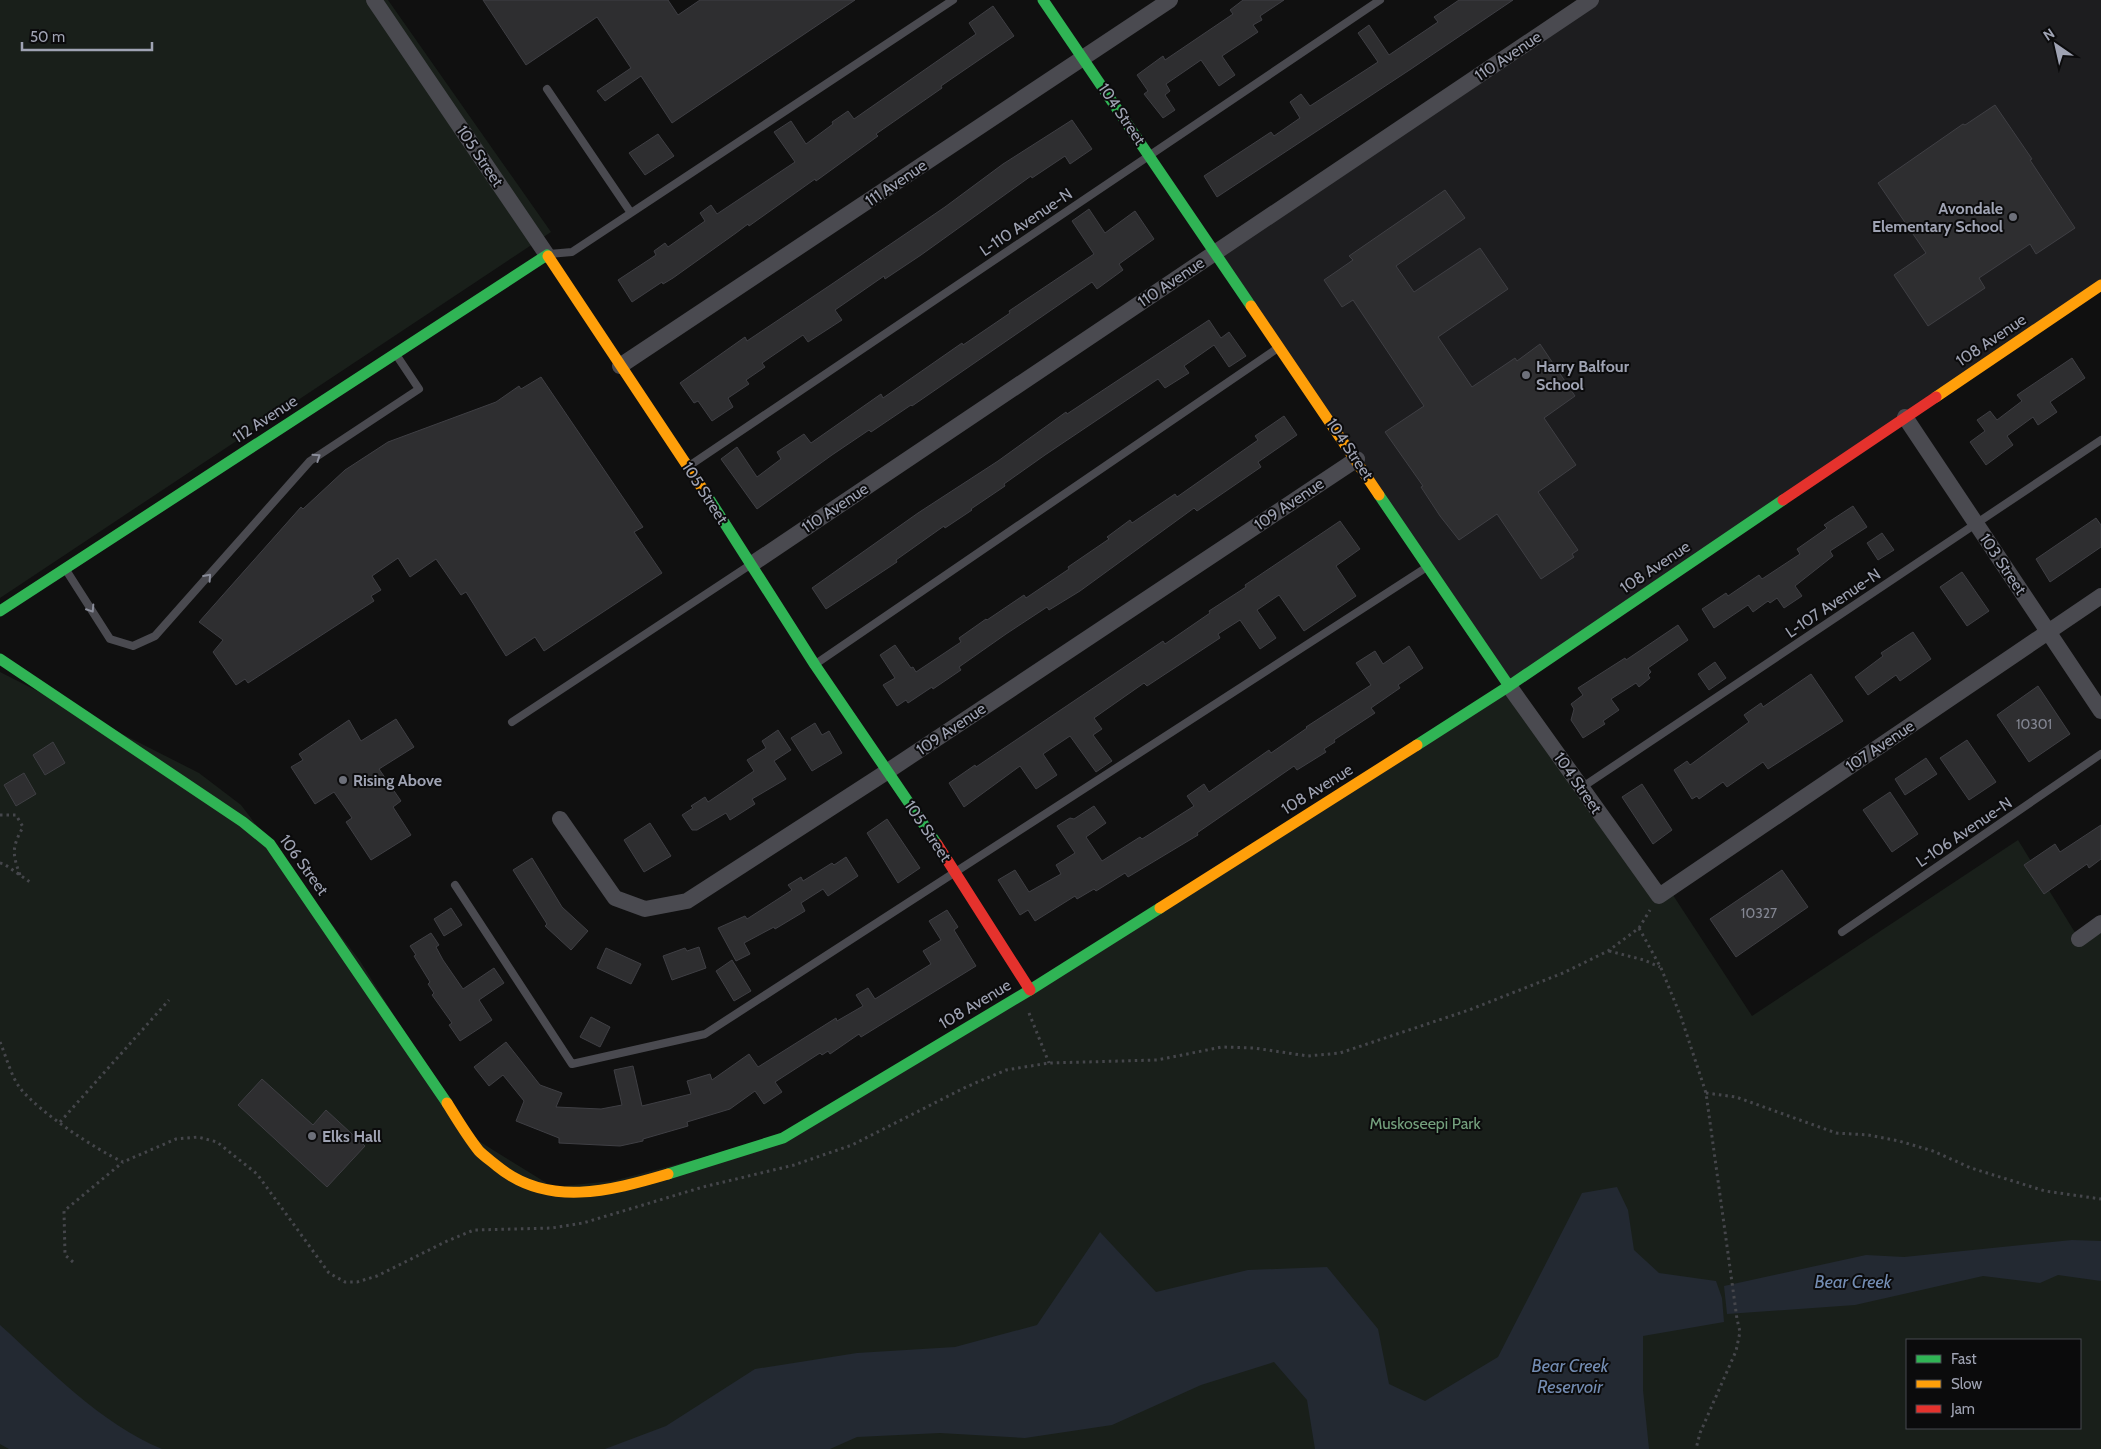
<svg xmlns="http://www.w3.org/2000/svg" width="2101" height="1449" font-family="Cabin,sans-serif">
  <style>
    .built { fill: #1d1d1f }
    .green { fill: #191f1a; fill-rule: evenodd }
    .water { fill: #232932 }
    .building { fill: #2e2e30; stroke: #3f3f44 }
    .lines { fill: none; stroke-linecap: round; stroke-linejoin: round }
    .path { stroke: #45464b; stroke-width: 3; stroke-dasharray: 2.5 4; stroke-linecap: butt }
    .lane { stroke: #4a4a50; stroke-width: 8 }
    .street { stroke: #4a4a50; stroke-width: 16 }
    .fast { stroke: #30b455; stroke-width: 11 }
    .slow { stroke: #ff9f0a; stroke-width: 11 }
    .jam { stroke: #e5322d; stroke-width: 11 }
    .oneway { stroke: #8a8d9a }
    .poi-dot { fill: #6d707a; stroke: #0b0b0c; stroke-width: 2 }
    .labels { text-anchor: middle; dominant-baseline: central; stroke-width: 4; stroke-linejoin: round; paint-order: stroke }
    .number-label { font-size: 14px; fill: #838692 }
    .street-label { font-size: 16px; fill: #9fa3b3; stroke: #0b0b0c }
    .poi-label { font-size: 16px; font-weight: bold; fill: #9fa3b3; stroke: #0b0b0c; text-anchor: start }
    .park-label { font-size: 16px; fill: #74a07d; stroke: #0b0b0c }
    .water-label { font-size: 18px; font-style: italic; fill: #738cb2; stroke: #0b0b0c }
  </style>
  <rect width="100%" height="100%" fill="#101010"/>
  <!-- built -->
  <path class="built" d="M1591 0H2101V285L1509 686 1216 252Z"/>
  <!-- green -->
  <path class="green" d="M0 0H388L551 232 0 598Z
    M0 672 199 773 241 805 360 961 469 1135 553 1187 613 1181 804 1131 1510 682 1658 896 1669 889 1752 1016 2018 840 2079 939 2101 923V1449H0ZM1907 1340H2080V1428H1907Z"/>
  <!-- water -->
  <path class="water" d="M1617 1187 1628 1210 1634 1250 1659 1273 1716 1281 1722 1298 1724 1322 1643 1336V1390L1649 1449H1315L1307 1400 1274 1362 1201 1385 1112 1425 1025 1438 940 1433 857 1437 830 1449H605L666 1426 755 1369 857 1353 955 1347 1037 1325 1100 1232 1156 1292 1248 1270 1327 1267 1378 1329 1389 1384 1425 1401 1498 1357 1582 1193Z
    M2072 1240 2101 1241V1281L2058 1275 2040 1283 1983 1276 1855 1305 1727 1314 1724 1286 1866 1255 1904 1257Z
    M0 1325C49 1369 101 1424 162 1449H9L0 1444Z"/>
  <!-- building -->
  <path class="building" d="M483 0H668L678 15 700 0H855L672 123 641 76 605 101 597 91 631 68 597 17 526 65Z
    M1243 0H1284L1260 16 1262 20 1253 25 1258 32 1222 56 1235 75 1219 86 1201 60 1166 84 1170 91 1165 95 1175 110 1163 118 1144 94 1148 91 1137 75 1163 56 1165 60 1233 14 1230 10Z
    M1459 0H1513L1411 69 1217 197 1204 176 1271 132 1274 136 1300 118 1290 102 1301 94 1310 106 1378 62 1358 33 1369 25 1389 55 1438 22 1434 17Z
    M993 6 1014 36 941 86 942 88 876 134 878 136 816 181 815 179 749 226 748 224 736 233 673 278 663 284 662 282 632 302 618 280 656 255 654 251 665 243 668 247 705 221 700 213 711 205 717 214 795 162 774 132 791 121 806 144 833 124 832 122 848 111 854 119 976 34 969 23Z
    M1995 105 2032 159 2030 160 2075 228 2036 254 2030 244 1979 278 1985 288 1928 326 1894 275 1926 253 1878 183 1963 124 1965 125Z
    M1072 120 1092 149 1070 164 1065 156 1032 178 1031 176 921 255 885 279 884 276 835 310 842 320 808 342 803 335 762 363 765 367 746 380 749 384 728 398 733 407 712 421 698 401 694 403 680 383 745 337 747 341 832 284 945 207 1003 164Z
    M658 134 674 156 645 175 629 153Z
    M1445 190 1465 218 1396 266 1414 292 1480 248 1508 289 1438 337 1472 387 1515 358 1517 361 1540 344 1575 396 1544 418 1576 465 1538 492 1578 550 1572 554 1574 557 1541 579 1497 514 1459 540 1440 516 1421 487 1423 486 1385 432 1424 406 1353 300 1342 307 1324 280 1353 260 1349 256Z
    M1089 209 1105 233 1135 211 1154 239 1119 264 1123 270 1097 289 1092 282 912 406 911 405 871 432 869 430 832 455 757 509 721 459 737 447 757 477 781 459 777 452 804 434 811 443 881 394 883 398 962 343 963 345 1010 313 1009 311 1094 254 1072 221Z
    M1209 320 1221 338 1229 332 1246 356 1229 367 1214 345 1184 366 1189 373 1165 388 1158 379 1045 455 1004 484 1005 486 971 509 972 510 945 528 944 526 896 560 897 562 826 609 812 588 918 513 998 461 1066 412 1067 414Z
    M2072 358 2085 378 2050 402 2057 412 2038 425 2033 417 2007 436 2013 445 1986 465 1970 442 1985 431 1977 420 1990 411 1997 420 2022 401 2017 395Z
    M541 377 643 527 634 532 662 573 544 651 535 637 506 656 466 592 461 595 436 559 410 577 398 558 372 576 381 590 371 596 374 601 248 683 245 679 236 685 213 652 223 640 199 622 301 507 303 509 345 470 388 442 496 402 519 386 521 389Z
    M1284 416 1297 435 1258 462 1261 467 1197 511 1194 508 1080 591 1049 610 1047 607 1006 634 959 667 961 670 933 689 932 687 908 703 906 700 897 706 883 685 895 678 880 655 895 645 911 668 913 667 916 672 961 642 959 638 986 619 987 620 1024 595 1026 598 1069 569 1068 567 1109 539 1107 537 1130 520 1132 523 1175 494 1177 497 1258 440 1255 436Z
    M1853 506 1867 527 1830 551 1833 556 1795 586 1802 596 1784 608 1777 598 1770 603 1768 601 1753 612 1748 605 1714 628 1702 609 1726 593 1728 596 1759 575 1762 579 1800 554 1797 549 1827 528 1824 525Z
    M2096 518 2101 525V547L2050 582 2036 559Z
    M1340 521 1360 549 1336 566 1356 596 1304 631 1279 595 1257 610 1276 638 1260 649 1240 620 1218 634 1220 638 1179 665 1147 686 1144 683 1094 718 1102 729 1093 735 1112 761 1096 772 1070 736 1043 754 1057 775 1036 789 1020 766 964 807 949 783 975 765 976 767 1163 641 1165 644 1210 613 1209 611 1246 587 1245 585Z
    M1882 533 1894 550 1878 560 1867 543Z
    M1962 572 1989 611 1967 626 1940 587Z
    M1678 625 1688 640 1648 668 1651 672 1648 675 1650 678 1639 687 1636 683 1611 699 1619 710 1603 721 1605 724 1583 738 1571 720 1574 709 1571 704 1583 695 1578 688 1625 658 1626 660Z
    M1913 632 1931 659 1900 681 1896 675 1868 695 1855 677 1883 656 1881 653Z
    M1409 646 1423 668 1398 685 1400 688 1371 708 1375 713 1334 740 1335 742 1324 749 1326 752 1297 770 1294 766 1197 833 1198 835 1128 877 1125 873 1096 891 1094 889 1077 899 1075 896 1035 921 1028 910 1020 915 998 880 1015 870 1029 892 1061 874 1056 865 1075 853 1057 826 1070 818 1074 819 1094 806 1106 823 1086 837 1102 861 1140 837 1142 839 1194 806 1187 796 1204 784 1209 792 1269 750 1271 753 1307 728 1306 727 1371 685 1356 663 1375 651 1383 664Z
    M1715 662 1726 678 1709 690 1698 674Z
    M1811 674 1843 721 1768 769 1763 762 1727 787 1723 782 1699 799 1697 796 1692 799 1674 770 1687 761 1690 765 1749 722 1744 715 1761 703 1763 707Z
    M2038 686 2070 734 2029 762 1997 715Z
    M396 719 414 747 379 769 401 801 393 807 411 835 371 860 346 822 352 818 334 792 315 804 291 767 303 760 299 754 349 720 361 741Z
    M815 723 822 735 829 731 842 753 812 771 791 738Z
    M778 730 791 750 774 761 786 779 752 799 755 804 730 820 726 813 697 830H692L682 815 693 808 691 806 705 797 708 802 754 771 747 760 766 748 762 741Z
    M1967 740 1996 782 1969 800 1940 758Z
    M53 742 65 763 45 775 33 755Z
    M1926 758 1937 774 1905 795 1895 779Z
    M24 773 36 794 16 806 4 785Z
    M1642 784 1672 830 1653 844 1622 797Z
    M1890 792 1918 834 1892 852 1863 810Z
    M887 819 920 868 898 883 867 833Z
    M650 823 671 856 644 872 624 840Z
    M2101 825V859L2089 868 2087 864 2044 894 2024 865 2055 844 2060 852Z
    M846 857 858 876 828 896 823 889 801 903 805 911 775 929 774 927 744 943 750 954 736 961 718 928 745 916 747 919 792 890 788 885 801 877 803 881 832 863 834 865Z
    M532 858 562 907 588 931 571 950 545 926 547 924 513 870Z
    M1782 870 1808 907 1736 957 1710 919Z
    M451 908 462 925 444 936 434 919Z
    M947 910 958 927 954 930 976 966 861 1037 859 1034 830 1054 828 1051 822 1055 820 1053 775 1082 782 1092 764 1104 755 1091 730 1109 687 1122 688 1126 643 1139V1141L620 1146 559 1143V1138L516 1121 524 1101 503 1075 489 1086 474 1067 506 1042 540 1085 562 1093 556 1107 601 1109 622 1105 614 1070 633 1066 642 1106 691 1094 687 1081 710 1074 712 1080 749 1054 758 1067 836 1018 837 1021 863 1006 856 995 868 988 875 999 931 964 923 951 941 940 929 921Z
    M431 933 439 945 436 947 443 960 463 989 494 968 504 983 479 1000 492 1020 460 1041 449 1025 452 1023 432 995 434 993 428 984 430 982 414 956 416 955 410 946Z
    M699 947 706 968 672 980 663 956 685 948 687 951Z
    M606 948 641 964 631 984 597 968Z
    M732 960 751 991 734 1001 716 971Z
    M591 1017 610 1027 600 1047 580 1037Z
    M262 1079 313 1125 326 1110 365 1146 327 1187 238 1105Z"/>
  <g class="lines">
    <!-- path -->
    <path class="path" d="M0 815H16L23 827C12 847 12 853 20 875
      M0 863 4 864 30 882
      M1639 928 1650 910
      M1609 951 1644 960 1660 967
      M1029 1013 1049 1063
      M0 1042C6 1056 11 1076 20 1088 39 1112 95 1149 123 1162L176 1139 198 1137 217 1142 257 1174 329 1273 345 1282H357L377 1276 445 1242 474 1230 552 1228 583 1223 703 1187 794 1165 852 1145 966 1087 1006 1070 1049 1063 1157 1060 1222 1047 1254 1048 1308 1056 1340 1053 1469 1010 1563 973 1608 951 1639 928 1661 968 1681 1017 1706 1093 1737 1319 1740 1332 1736 1351 1700 1433 1696 1449
      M1706 1093 1736 1097 1836 1133 1868 1135 1899 1141 1933 1151 1971 1168 2045 1191 2101 1199
      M60 1122 169 1000
      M73 1262 65 1255 64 1211 123 1162"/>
    <!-- lane -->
    <path class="lane" d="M547 89 631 213
      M549 254 572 252 953 0
      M689 466 1380 0
      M66 570 110 639 133 646 155 636 310 461 419 389 397 356
      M817 663 1278 348
      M512 722 750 565
      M1581 788 2101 440
      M455 885 572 1064 705 1034 1427 567
      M1842 932 2101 754"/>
    <!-- street -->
    <path class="street" d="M374 0 547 255
      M620 366 1170 0
      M1905 417 2101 711
      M752 564 1591 0
      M1509 686 1659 896 2101 596
      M560 819 615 898 645 909 687 901 888 771 1357 459
      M2079 939 2101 923"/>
    <!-- fast -->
    <path class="fast" d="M1043 0 1251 306
      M706 494 815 665 937 844
      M1379 495 1509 686
      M0 611 547 255 548 256
      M0 659 243 822 270 844 447 1103
      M1417 745 1509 686 1783 500
      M668 1174 783 1138 1030 990 1160 908"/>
    <!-- slow -->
    <path class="slow" d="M548 256 706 494
      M1251 306 1379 495
      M1936 397 2101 285
      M1160 908 1417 745
      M447 1103C457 1119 467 1136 479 1151 484 1156 491 1161 497 1166 548 1208 610 1191 668 1174"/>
    <!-- jam -->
    <path class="jam" d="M1783 500 1936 397
      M937 844 1030 990"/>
  </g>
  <!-- one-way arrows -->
  <defs><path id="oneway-chevron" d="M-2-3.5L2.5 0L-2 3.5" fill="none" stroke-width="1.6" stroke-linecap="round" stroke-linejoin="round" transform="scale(1.25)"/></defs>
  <g class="oneway">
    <use href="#oneway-chevron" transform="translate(317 457) rotate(-34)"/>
    <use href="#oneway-chevron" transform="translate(208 577) rotate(-48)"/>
    <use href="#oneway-chevron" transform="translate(91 609) rotate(57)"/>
  </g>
  <!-- markers -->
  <g class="poi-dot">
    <circle cx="2013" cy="217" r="5"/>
    <circle cx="1526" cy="375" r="5"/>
    <circle cx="343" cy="780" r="5"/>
    <circle cx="312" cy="1136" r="5"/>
  </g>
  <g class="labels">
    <!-- number labels -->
    <g class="number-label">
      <text x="2034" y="724">10301</text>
      <text x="1759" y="913">10327</text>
    </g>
    <!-- street labels -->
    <g class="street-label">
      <text transform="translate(1508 56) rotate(-34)">110 Avenue</text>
      <text transform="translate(1122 114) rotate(56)">104 Street</text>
      <text transform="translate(480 156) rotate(56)">105 Street</text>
      <text transform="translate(896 183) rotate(-34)">111 Avenue</text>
      <text transform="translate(1026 222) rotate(-34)">L-110 Avenue-N</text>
      <text transform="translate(1171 282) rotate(-34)">110 Avenue</text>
      <text transform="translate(1991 340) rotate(-34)">108 Avenue</text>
      <text transform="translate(265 419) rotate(-33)">112 Avenue</text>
      <text transform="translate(1350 449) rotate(56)">104 Street</text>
      <text transform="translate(705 493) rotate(57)">105 Street</text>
      <text transform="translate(1289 504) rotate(-34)">109 Avenue</text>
      <text transform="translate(835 508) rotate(-34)">110 Avenue</text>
      <text transform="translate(2003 564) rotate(56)">103 Street</text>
      <text transform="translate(1655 567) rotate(-34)">108 Avenue</text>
      <text transform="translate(1833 603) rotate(-34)">L-107 Avenue-N</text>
      <text transform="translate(951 729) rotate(-34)">109 Avenue</text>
      <text transform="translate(1880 746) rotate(-34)">107 Avenue</text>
      <text transform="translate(1578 783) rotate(55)">104 Street</text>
      <text transform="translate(1317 789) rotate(-32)">108 Avenue</text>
      <text transform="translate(928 831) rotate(56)">105 Street</text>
      <text transform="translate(1964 832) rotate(-34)">L-106 Avenue-N</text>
      <text transform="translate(304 865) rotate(54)">106 Street</text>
      <text transform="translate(975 1004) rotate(-31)">108 Avenue</text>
    </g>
    <!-- poi labels -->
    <g class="poi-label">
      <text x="2003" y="208" text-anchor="end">Avondale<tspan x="2003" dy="18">Elementary School</tspan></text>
      <text x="1536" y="366">Harry Balfour<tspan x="1536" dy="18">School</tspan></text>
      <text x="353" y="780">Rising Above</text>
      <text x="322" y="1136">Elks Hall</text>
    </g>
    <!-- park labels -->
    <g class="park-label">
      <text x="1425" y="1123">Muskoseepi Park</text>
    </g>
    <!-- water labels -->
    <g class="water-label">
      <text x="1853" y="1282">Bear Creek</text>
      <text x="1570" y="1366">Bear Creek<tspan x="1570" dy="21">Reservoir</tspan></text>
    </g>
  </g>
  <!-- legend -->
  <rect x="1906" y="1339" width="175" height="90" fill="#0b0b0c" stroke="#46484f"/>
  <rect x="1916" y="1355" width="25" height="8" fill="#30b455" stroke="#46484f"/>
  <text x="1951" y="1364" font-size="15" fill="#9fa3b3">Fast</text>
  <rect x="1916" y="1380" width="25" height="8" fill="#ff9f0a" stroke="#46484f"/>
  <text x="1951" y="1389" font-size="15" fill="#9fa3b3">Slow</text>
  <rect x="1916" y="1405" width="25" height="8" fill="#e5322d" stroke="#46484f"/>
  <text x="1951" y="1414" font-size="15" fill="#9fa3b3">Jam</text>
  <!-- north arrow -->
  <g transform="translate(2056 45) rotate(326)" stroke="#0b0b0c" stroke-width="4" paint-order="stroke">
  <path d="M0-4L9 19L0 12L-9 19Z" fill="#9fa3b3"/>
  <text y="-8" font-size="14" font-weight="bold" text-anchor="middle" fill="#9fa3b3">N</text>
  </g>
  <!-- scale -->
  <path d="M22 42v8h130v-8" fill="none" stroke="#9fa3b3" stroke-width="2.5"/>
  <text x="30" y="42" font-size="15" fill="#9fa3b3" stroke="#0b0b0c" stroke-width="4" paint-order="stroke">50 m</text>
</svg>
